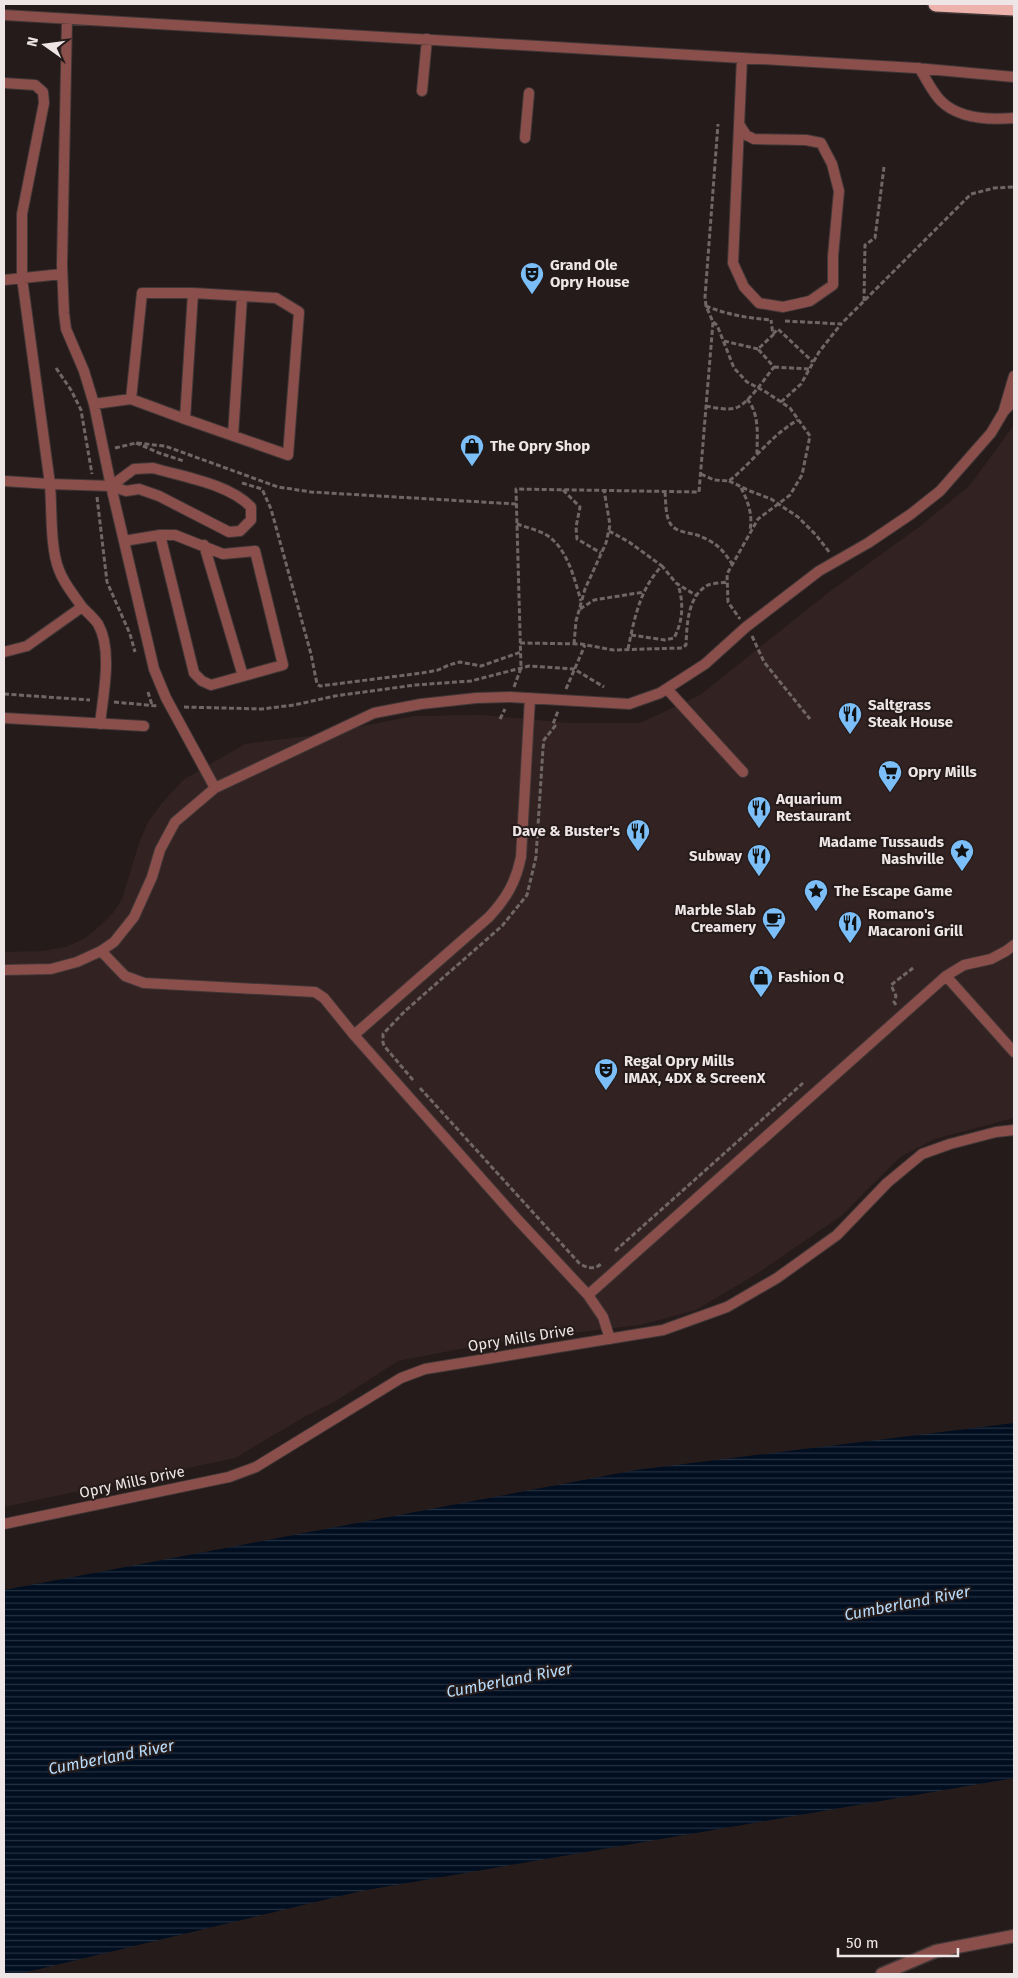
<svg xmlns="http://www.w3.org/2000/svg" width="1018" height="1978" font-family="'Fira Sans',sans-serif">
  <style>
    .built { fill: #322221 }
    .water { fill: url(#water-rules) }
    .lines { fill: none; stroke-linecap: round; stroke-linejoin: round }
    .service-casing { stroke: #413737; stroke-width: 12 }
    .minor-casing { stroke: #413737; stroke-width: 15 }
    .motorway-casing { stroke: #413737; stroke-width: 18 }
    .path { stroke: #706666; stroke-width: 3; stroke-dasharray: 5 2.5; stroke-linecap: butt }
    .service { stroke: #8a4f4b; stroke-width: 10 }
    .minor { stroke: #8a4f4b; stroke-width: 12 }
    .motorway { stroke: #eeb2ac; stroke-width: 15 }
    .labels { text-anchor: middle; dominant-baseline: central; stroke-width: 4; stroke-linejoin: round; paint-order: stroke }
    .poi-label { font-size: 15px; font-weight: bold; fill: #eee6e6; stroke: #251b1a; text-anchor: start }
    .street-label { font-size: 15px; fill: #eee6e6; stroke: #251b1a }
    .water-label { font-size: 16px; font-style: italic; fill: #b7dcfc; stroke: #251b1a }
  </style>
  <defs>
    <pattern id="water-rules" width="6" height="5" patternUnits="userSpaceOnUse" patternTransform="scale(1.25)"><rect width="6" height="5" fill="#000e20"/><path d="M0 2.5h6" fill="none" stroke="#263140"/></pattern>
  </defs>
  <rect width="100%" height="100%" fill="#251b1a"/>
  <!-- built -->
  <path class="built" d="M1014 425V1118L935 1139 900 1157 841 1216 758 1273 696 1310 640 1325 496 1342 398 1361 336 1401 306 1416 235 1458 4 1507V952L43 951 66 947 85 938 101 925 113 913 122 899 139 843 148 822 162 803 183 780 245 744 316 735 414 716 483 715 570 723H640L700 695 829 592 919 527 970 485Z"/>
  <!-- water -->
  <path class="water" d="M1014 1423V1778L361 1891 19 1974H4V1590L636 1470Z"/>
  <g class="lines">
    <!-- service casing -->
    <g class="service-casing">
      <path id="service" d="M4 15 916 68 1014 77
        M67 19 62 265 64 313 66 329 84 371 94 404 111 486
        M919 68C926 78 932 92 941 101 959 119 991 120 1014 118
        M4 83 35 85 43 92 44 103 22 214V278L50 484 111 486 154 669 166 698 215 788
        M422 91 427 39
        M739 124 746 135 754 139 806 140 821 143 832 164 839 191 833 256V285L810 301 783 307 759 303 744 287 733 263 742 58
        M525 138 529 93
        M4 280 62 274
        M94 404 131 399 185 419 288 455 299 312 276 298 193 293H142L131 399
        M1004 410 1014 376
        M185 419 193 293
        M233 436 242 297
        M153 468C184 477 229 484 251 507V520L240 531 229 532 159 496 139 489 126 491 111 486 134 469Z
        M4 481 50 484C52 509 50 548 59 570 64 584 74 595 82 607
        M124 541 160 535H175L223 554 255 551 283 665 211 685 202 681 194 673 160 535
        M204 545 243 676
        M4 652 27 646 82 607C87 612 94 618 98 624 113 650 103 695 100 724
        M667 689 743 772
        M530 698 521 857C516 882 506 899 489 917L354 1035 518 1220 588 1295 603 1317 610 1339
        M4 718 144 726
        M101 951 125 976 144 983 315 992 324 998 354 1035
        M4 970 51 969 77 962 101 951 114 942 134 917 152 877 160 850 175 822 215 788 374 713 421 704 476 698 510 697 629 704 660 693 705 664 746 627 819 571 868 543 911 514 940 491 991 433 1004 411 1014 401
        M946 976 1014 1052
        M588 1295 946 976 964 965 991 959 1006 951 1014 945
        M4 1524 229 1477 256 1467 401 1378 425 1369 663 1330 727 1307 777 1278 837 1235 887 1183 922 1154 950 1144 996 1132 1014 1130"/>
    </g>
    <!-- minor casing -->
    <g class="minor-casing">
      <path id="minor" d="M882 1974 936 1951 1014 1936"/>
    </g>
    <!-- motorway casing -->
    <g class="motorway-casing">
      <path id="motorway" d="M936 4 1014 8"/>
    </g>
    <!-- path -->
    <path class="path" d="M864 301 865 245 875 238 884 167
      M706 306 705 297 718 124
      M785 321 841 324 971 194 994 188 1014 187
      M713 322 717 325 734 368 747 382 766 392 790 408 810 436 802 475 790 495 758 519 727 574 728 602 740 619
      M773 334 778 329 813 362
      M724 341 758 349
      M774 367 809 369
      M56 368 71 390 81 410 92 474
      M747 399C760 414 757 436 757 454
      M781 402 801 384 819 352 841 324
      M706 406C716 408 729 411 738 407 751 400 765 378 774 367L758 349 773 335 771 320
      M136 443 159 453 184 461
      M115 448 136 443 165 446 278 487 311 492 516 504
      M701 474 714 480 729 481C753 462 771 435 798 420
      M729 481 750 491 771 499 798 517 816 535 830 553
      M242 483 262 489 271 509 311 654 317 684 320 686 422 673 438 670 449 665 460 662 481 666 521 652
      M741 488C748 501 753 515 750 530
      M563 490 580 507 576 527 577 539 601 553
      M665 492C666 502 665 518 672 526 678 532 689 533 697 535 715 542 722 548 732 564
      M97 497 107 582 130 634 135 652
      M517 524C528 528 544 531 553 540 569 555 575 581 581 601
      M609 531 629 542 662 566
      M580 609 594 600 644 592
      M631 635 665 640 674 638C683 621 684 603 678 585
      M752 636 764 662 810 719
      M520 643 581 644 613 650 682 648 686 645C687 626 687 596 708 585 713 583 722 583 728 582
      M574 644 576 621 585 589 606 543 610 525 604 490
      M628 649C634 620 640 588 662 566L676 583 697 596
      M514 687 521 668 516 489 699 492 713 322 706 306C728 315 748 318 771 320
      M566 689 585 645
      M148 692 152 705
      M4 694 90 700
      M114 702 158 706
      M184 707 262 709 294 705 335 696 415 685 471 681 529 666 574 669 604 687
      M500 719 505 709
      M896 1005 894 1002 896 996 891 985 913 968
      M413 1080 385 1047 383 1043V1034L405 1011 502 926 527 895 536 857 543 748 544 740 555 726 553 724 558 711
      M420 1088 579 1263C586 1268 594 1270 601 1264
      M615 1251 803 1083"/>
    <!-- service -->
    <use href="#service" class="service"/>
    <!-- minor -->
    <use href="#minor" class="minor"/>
    <!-- motorway -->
    <use href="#motorway" class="motorway"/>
  </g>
  <!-- icons -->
  <defs>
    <g id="theatre-pin" transform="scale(1.25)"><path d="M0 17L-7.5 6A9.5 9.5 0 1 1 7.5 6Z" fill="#7bbef8" stroke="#251b1a"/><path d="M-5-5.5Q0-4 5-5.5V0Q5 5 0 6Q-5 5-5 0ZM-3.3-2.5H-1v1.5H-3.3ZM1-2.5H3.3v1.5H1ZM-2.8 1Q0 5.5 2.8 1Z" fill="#111"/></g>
    <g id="shop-pin" transform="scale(1.25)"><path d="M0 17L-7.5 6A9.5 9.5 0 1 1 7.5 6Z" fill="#7bbef8" stroke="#251b1a"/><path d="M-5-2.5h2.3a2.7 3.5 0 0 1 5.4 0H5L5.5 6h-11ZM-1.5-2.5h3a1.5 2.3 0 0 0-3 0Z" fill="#111"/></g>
    <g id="restaurant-pin" transform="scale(1.25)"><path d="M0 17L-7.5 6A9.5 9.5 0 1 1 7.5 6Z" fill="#7bbef8" stroke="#251b1a"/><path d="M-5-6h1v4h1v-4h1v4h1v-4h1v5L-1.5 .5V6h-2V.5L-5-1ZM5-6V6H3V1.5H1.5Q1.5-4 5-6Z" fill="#111"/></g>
    <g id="supermarket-pin" transform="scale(1.25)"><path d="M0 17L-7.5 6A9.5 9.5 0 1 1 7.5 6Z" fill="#7bbef8" stroke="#251b1a"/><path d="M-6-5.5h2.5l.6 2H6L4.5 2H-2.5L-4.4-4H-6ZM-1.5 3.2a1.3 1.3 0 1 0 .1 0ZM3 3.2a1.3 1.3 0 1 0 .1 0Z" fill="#111"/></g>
    <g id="sight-pin" transform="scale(1.25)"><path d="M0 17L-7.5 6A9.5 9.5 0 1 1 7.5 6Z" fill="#7bbef8" stroke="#251b1a"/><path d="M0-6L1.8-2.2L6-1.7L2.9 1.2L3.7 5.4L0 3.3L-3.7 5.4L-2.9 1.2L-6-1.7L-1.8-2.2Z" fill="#111"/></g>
    <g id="cafe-pin" transform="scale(1.25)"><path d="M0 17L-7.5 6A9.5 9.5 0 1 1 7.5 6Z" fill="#7bbef8" stroke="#251b1a"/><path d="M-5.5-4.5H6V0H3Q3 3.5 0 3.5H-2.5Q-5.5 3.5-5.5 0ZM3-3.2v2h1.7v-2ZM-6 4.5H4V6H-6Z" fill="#111"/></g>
  </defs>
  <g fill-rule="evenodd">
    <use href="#theatre-pin" x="532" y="274"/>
    <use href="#shop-pin" x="472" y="446"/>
    <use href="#restaurant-pin" x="850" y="714"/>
    <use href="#supermarket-pin" x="890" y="772"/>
    <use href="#restaurant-pin" x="759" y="808"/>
    <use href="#restaurant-pin" x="638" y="831"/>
    <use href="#sight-pin" x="962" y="851"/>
    <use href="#restaurant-pin" x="759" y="856"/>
    <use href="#sight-pin" x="816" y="891"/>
    <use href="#cafe-pin" x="774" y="919"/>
    <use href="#restaurant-pin" x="850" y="923"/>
    <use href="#shop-pin" x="761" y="977"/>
    <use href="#theatre-pin" x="606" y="1070"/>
  </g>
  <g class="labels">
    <!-- poi labels -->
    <g class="poi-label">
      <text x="550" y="265">Grand Ole<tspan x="550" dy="17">Opry House</tspan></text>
      <text x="490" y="446">The Opry Shop</text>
      <text x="868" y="705">Saltgrass<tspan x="868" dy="17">Steak House</tspan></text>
      <text x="908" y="772">Opry Mills</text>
      <text x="776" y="799">Aquarium<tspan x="776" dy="17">Restaurant</tspan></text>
      <text x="620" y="831" text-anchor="end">Dave &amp; Buster's</text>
      <text x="944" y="842" text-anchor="end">Madame Tussauds<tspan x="944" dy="17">Nashville</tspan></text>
      <text x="742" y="856" text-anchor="end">Subway</text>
      <text x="834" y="891">The Escape Game</text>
      <text x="756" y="910" text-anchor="end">Marble Slab<tspan x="756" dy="17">Creamery</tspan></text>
      <text x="868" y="914">Romano's<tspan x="868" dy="17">Macaroni Grill</tspan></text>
      <text x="778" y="977">Fashion Q</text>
      <text x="624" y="1061">Regal Opry Mills<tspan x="624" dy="17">IMAX, 4DX &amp; ScreenX</tspan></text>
    </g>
    <!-- street labels -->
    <g class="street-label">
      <text transform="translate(521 1338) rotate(-9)">Opry Mills Drive</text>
      <text transform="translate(132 1482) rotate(-12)">Opry Mills Drive</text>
    </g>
    <!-- water labels -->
    <g class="water-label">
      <text transform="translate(907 1603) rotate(-11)">Cumberland River</text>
      <text transform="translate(509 1680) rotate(-11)">Cumberland River</text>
      <text transform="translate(111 1757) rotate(-11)">Cumberland River</text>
    </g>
  </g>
  <!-- border -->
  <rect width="1018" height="1978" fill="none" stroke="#eee6e6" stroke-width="10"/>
  <!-- north arrow -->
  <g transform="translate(45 45) rotate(284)" stroke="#251b1a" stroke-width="4" paint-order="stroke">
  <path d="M0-4L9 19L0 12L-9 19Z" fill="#eee6e6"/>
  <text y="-8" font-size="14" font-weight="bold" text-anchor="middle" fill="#eee6e6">N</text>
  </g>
  <!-- scale -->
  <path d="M838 1948v8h120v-8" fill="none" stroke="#eee6e6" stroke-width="2.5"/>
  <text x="846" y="1948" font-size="15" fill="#eee6e6" stroke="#251b1a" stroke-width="4" paint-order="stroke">50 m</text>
</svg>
